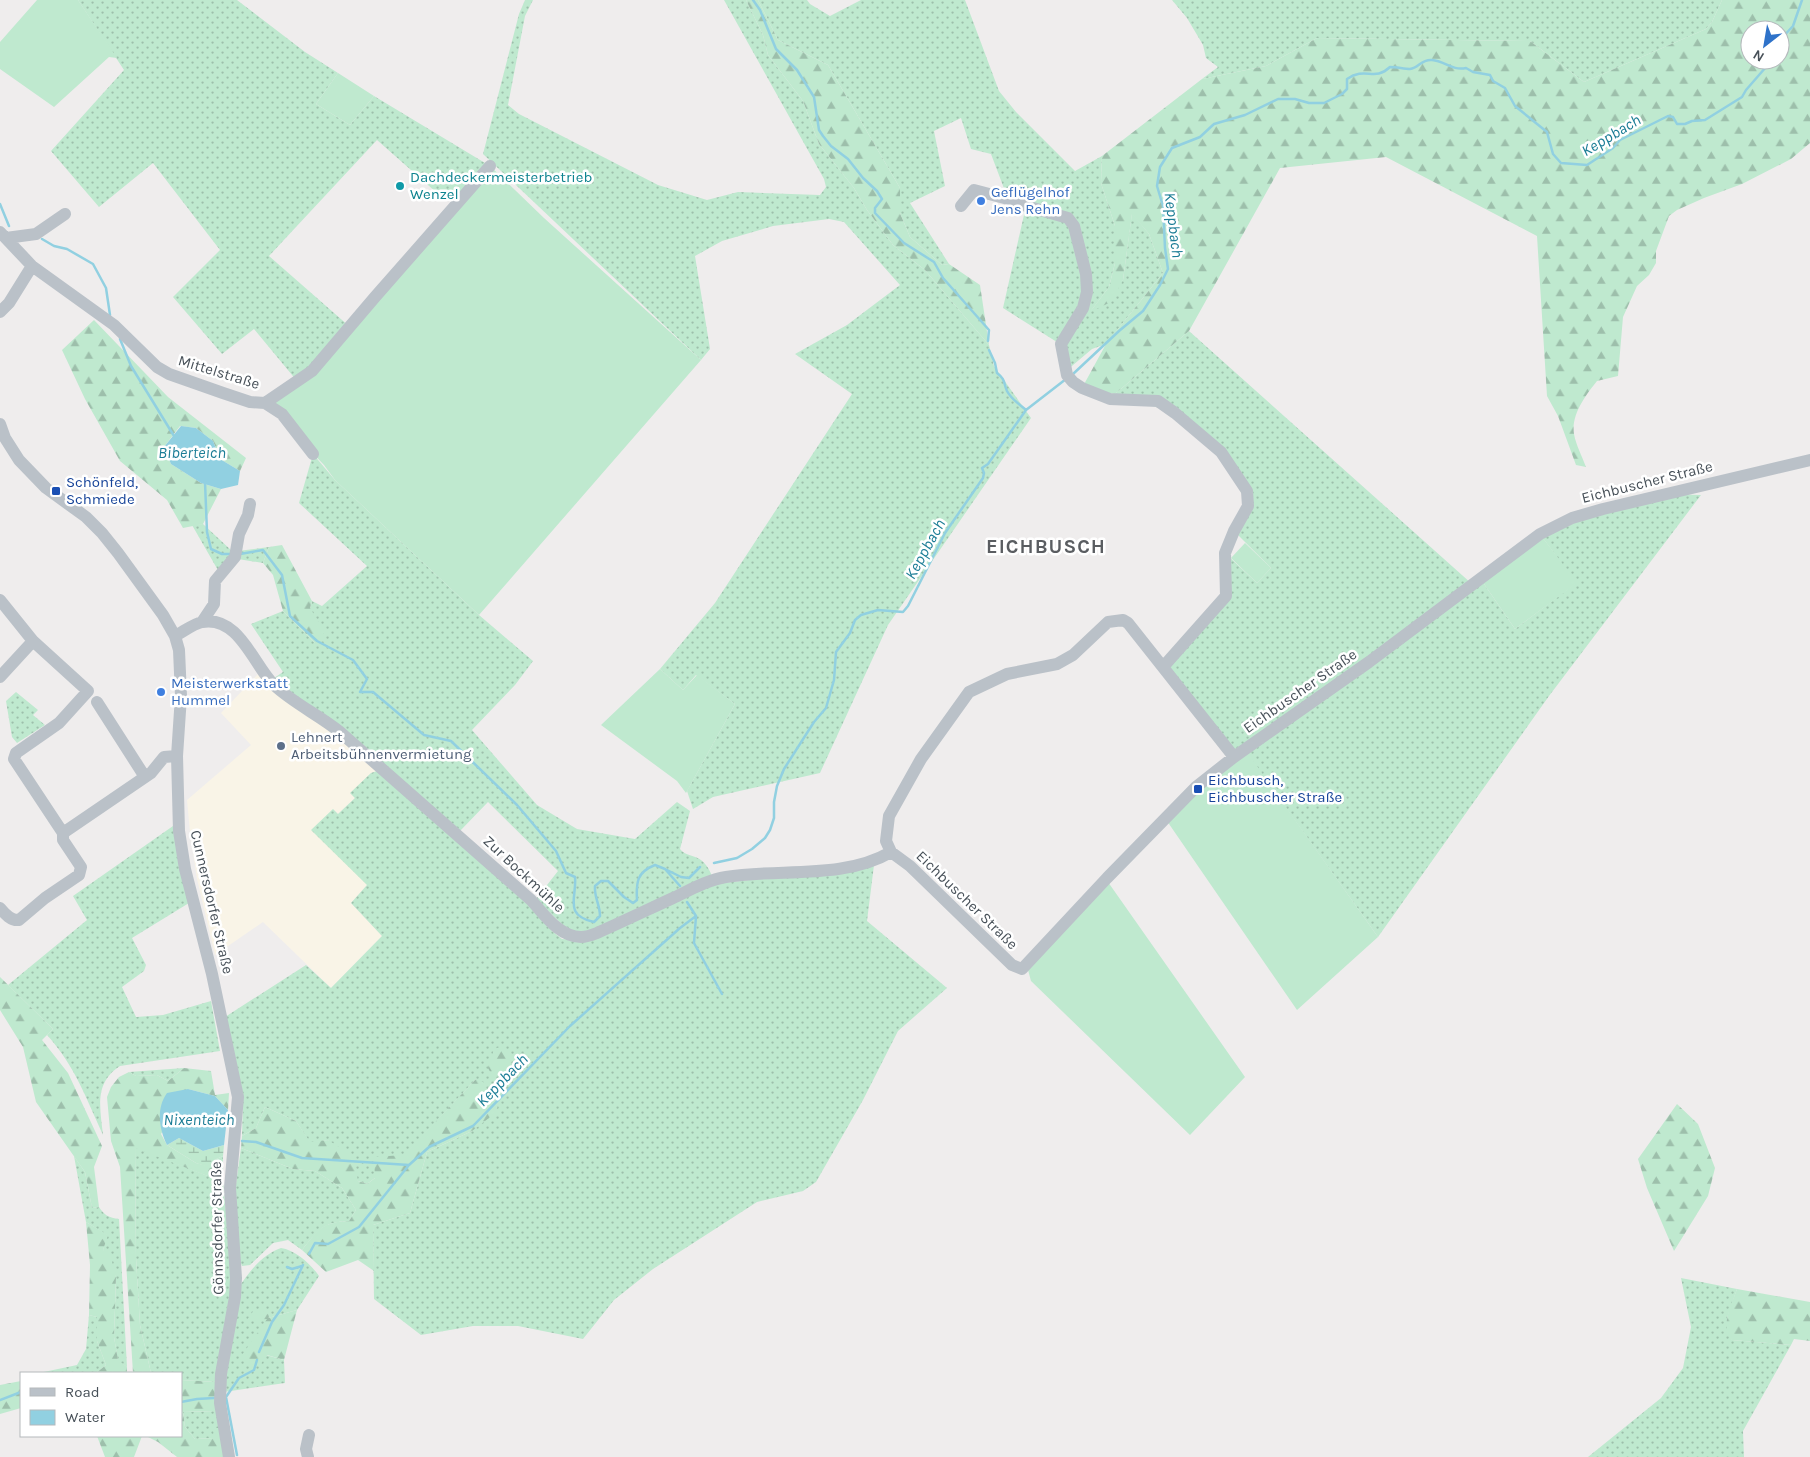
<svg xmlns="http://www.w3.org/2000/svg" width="1810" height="1457" font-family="Karla,sans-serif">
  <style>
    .commercial { fill: #f9f4e7 }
    .grass { fill: url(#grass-dots) }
    .forest { fill: url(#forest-firs); fill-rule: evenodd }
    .wetland { fill: url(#wetland-marsh) }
    .garden { fill: #bfe9cf }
    .water { fill: #91d0e1 }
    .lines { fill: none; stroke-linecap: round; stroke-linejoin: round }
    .stream { stroke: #91d0e1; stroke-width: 2.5 }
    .minor { stroke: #bac1c8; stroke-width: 12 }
    .culture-dot { fill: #0f9aa8; stroke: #fff; stroke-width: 2 }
    .shop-dot { fill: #3f7fe0; stroke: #fff; stroke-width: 2 }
    .transit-dot { fill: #1a4fb4; stroke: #fff; stroke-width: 2 }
    .service-dot { fill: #5c6f8a; stroke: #fff; stroke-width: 2 }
    .labels { text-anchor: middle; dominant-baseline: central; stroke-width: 5; stroke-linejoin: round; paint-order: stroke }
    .culture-label { font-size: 15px; fill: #0d838f; stroke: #fff; text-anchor: start }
    .shop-label { font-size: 15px; fill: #366cbe; stroke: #fff; text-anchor: start }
    .street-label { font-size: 15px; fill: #475058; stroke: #fff }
    .transit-label { font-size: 15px; fill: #164399; stroke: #fff; text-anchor: start }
    .service-label { font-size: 15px; fill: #4e5e75; stroke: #fff; text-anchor: start }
    .water-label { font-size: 16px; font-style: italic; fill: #1c7d96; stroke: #fff }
    .district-label { font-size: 20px; font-weight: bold; letter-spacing: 1px; fill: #5a5d61; stroke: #fff }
  </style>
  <defs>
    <pattern id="grass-dots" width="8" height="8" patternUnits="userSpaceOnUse" patternTransform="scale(1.25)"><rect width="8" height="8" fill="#bfe9cf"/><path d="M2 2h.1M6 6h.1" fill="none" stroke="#9dbfab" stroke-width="1.8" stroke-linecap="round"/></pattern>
    <pattern id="forest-firs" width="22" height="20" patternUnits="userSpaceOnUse" patternTransform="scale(1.25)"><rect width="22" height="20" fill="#bfe9cf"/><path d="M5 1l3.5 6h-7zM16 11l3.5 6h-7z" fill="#9dbfab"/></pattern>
    <pattern id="wetland-marsh" width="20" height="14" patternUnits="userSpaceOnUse" patternTransform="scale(1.25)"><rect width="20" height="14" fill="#bfe9cf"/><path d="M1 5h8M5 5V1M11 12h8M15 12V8" fill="none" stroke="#9dbfab"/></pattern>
  </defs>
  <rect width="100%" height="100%" fill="#efeded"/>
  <!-- commercial -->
  <path class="commercial" d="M259 673 377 771 371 773 351 793 355 798 338 814 333 809 367 885 351 903 382 936 331 988 263 922 215 955 197 879 190 832 187 800 251 745 221 713Z"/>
  <!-- grass -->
  <path class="grass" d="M78 0H237L305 52 338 73 316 104 350 125 374 96 490 166 458 202 437 193 377 140 269 256 350 327 297 381 254 329 222 354 173 297 220 250 153 163 99 207 51 151 124 70Z
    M525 0H533L525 16 508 105 519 114 658 185 707 200 738 192 820 195 826 187 824 179 724 0H746L763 35 768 55 803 101 819 144 854 188 867 210 893 245 925 270 989 345 994 366 1031 418 888 625 820 773 713 797 693 809 687 791 735 704 696 675 683 690 660 669 715 603 852 394 795 354 847 325 900 285 844 222 829 219 773 226 722 241 695 256 710 349 701 360 483 154 519 14Z
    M758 0H807L810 4 830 16 861 0H965L999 91 1016 112 1075 171 1102 156 1101 183 1115 226V263L1109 287 1091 311 1123 280 1132 213 1149 234 1163 273 1106 344 1092 349 1066 371 1060 344 1003 308 1026 206 1008 199 991 154 971 149 961 118 934 131 945 186 910 203 949 264 942 265 910 237 900 213V188L828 65 778 40Z
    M1172 0H1722L1712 22 1706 29 1584 82 1530 41 1317 38 1266 66 1202 79 1218 67 1206 58 1203 45 1187 18Z
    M1189 331 1472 584 1480 578 1515 629 1576 583 1540 534 1664 494 1701 495 1549 696 1378 937 1247 753 1233 762 1163 667 1226 596 1225 553 1257 583 1271 568 1234 531 1248 506 1221 452 1175 413 1115 394Z
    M313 454 335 480 479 615 533 661 515 685 472 730 537 805 577 829 635 839 677 802 690 811 680 849C685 856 695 855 701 860 709 866 712 876 715 884L874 865 867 921 947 988 898 1031 863 1100 816 1182 803 1191 757 1202 653 1269 614 1300 583 1339 518 1326H473L421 1335 374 1299 373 1225 410 1213 427 1152 472 1131 482 1095 476 1079 404 1156 367 1184 358 1181 328 1140 310 1143 296 1121 265 1107 256 1128 242 1136 243 1098 225 1017 306 965 331 988 382 936 351 903 367 885 311 830 333 809 338 814 355 798 350 793 371 773 377 771 522 895 552 931 562 939 578 940 536 899 558 871 488 802 460 831 274 678 283 672 251 624 283 611 315 643 310 608 312 601 322 606 367 566 299 503Z
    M203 524 232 551 219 572 192 525Z
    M269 547 263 563 238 559V551Z
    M16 692 38 710 33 715 45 725 17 743 12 737 6 701Z
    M173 826 189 903 132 938 146 965 144 971 122 987 136 1017 163 1015 211 1001 220 1051 120 1066C94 1083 100 1107 103 1135 86 1098 75 1066 47 1035L53 1029 8 985 87 920 73 896Z
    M184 1068 168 1081 157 1075 136 1076 129 1072Z
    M135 1147 223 1182 231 1259 230 1297 216 1382 181 1380V1373H151L140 1325 136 1258Z
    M241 1148 293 1169 315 1171 342 1188 356 1210 349 1221C322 1222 318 1231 302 1250L288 1240 273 1243 250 1265 242 1266 240 1261 235 1191Z
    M74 1156 85 1172 92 1208 99 1207C104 1215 109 1218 119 1219L127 1367 118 1361 114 1337 116 1277 103 1250 107 1235 86 1222Z
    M281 1248C295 1250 311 1264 319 1276L297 1310 268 1318 266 1355 284 1360 285 1383 224 1392 241 1284C251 1269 264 1254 281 1248Z
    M1681 1278 1737 1289 1727 1318 1732 1340 1791 1345 1743 1431 1744 1457H1588L1661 1398 1683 1368 1691 1327Z
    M89 1315 97 1317V1341L106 1365 96 1373H39L77 1365 86 1349Z
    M216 1411 220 1428 215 1438 195 1439 185 1427 183 1412Z"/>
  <!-- forest -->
  <path class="forest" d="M746 0H758L778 40 828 65 900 188V213L910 237 942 265 949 264 980 285 989 345 925 270 893 245 867 210 854 188 819 144 803 101 768 55 763 35Z
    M1722 0H1810V143L1791 159 1742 184 1704 198 1677 210 1669 216 1656 251V263L1649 275 1637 286 1623 317 1618 376 1597 381C1586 395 1571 414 1574 434 1576 445 1582 456 1586 467L1576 465 1558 416 1547 396 1537 236 1386 157 1280 168 1189 331 1115 394 1082 388 1106 344 1163 273 1149 234 1132 214 1123 280 1111 302 1090 312 1109 287 1115 263V226L1101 183 1102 156 1202 79 1266 66 1317 38 1530 41 1584 82 1706 29 1712 22ZM1750 30H1780V60H1750Z
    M94 320 168 397 246 458 240 471 220 459 213 441 196 428 180 426 164 447 171 464 201 483 221 489 203 524 183 528 167 500 120 461 85 399 62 350Z
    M282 545 312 601 310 608 325 632 315 643 283 611 273 575 263 563 269 547Z
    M0 977 53 1029 42 1040 68 1073 102 1146 94 1167 99 1207 92 1208 85 1172 36 1102 23 1047 0 1010Z
    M500 1047 505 1048 509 1055V1071L493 1077 488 1068 494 1049Z
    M184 1068 211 1071 215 1095 229 1093 228 1110 215 1096 188 1089 161 1134 167 1145 196 1163 211 1167 214 1160 223 1156V1182L135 1148 136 1258 140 1325 151 1373H133L120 1167 111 1141 107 1097 111 1087 119 1077 129 1072 136 1076 157 1075 168 1081Z
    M476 1079 485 1083 482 1094 496 1097 498 1111 472 1131 427 1152 410 1213 373 1225 374 1271 358 1260 326 1272 302 1250C318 1230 321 1222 349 1221L356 1210 342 1188 315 1171 293 1169 241 1148 242 1136 256 1128 265 1107 296 1121 310 1142 328 1140 353 1156 358 1181 367 1184 375 1178 374 1157 404 1155Z
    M1677 1104 1698 1124 1715 1168 1708 1196 1674 1251 1647 1188 1638 1159Z
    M86 1222 108 1235 103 1250 110 1254 116 1277 114 1337 118 1360 127 1367V1373H96L106 1365 97 1341V1317L89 1315 90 1265Z
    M1737 1289 1810 1302V1341L1794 1339 1791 1345 1732 1340C1720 1325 1731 1306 1737 1289Z
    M254 1310 271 1312 268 1318 297 1310 284 1360 267 1355 260 1365H250L240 1358 267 1319 247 1320Z
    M181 1380 216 1382V1411L183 1412 185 1427 195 1439 214 1438 213 1428H220L225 1457H177L158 1442 146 1436H181Z
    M21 1381V1408L0 1414V1385Z
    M97 1436H142L134 1457H105Z"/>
  <!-- wetland -->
  <path class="wetland" d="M179 1138 203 1151 224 1145 223 1156 214 1160 211 1168 196 1163 167 1145Z"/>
  <!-- garden -->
  <path class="garden" d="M37 0H78L117 58 109 57 54 107 0 69V42Z
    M338 73 374 96 350 125 316 104Z
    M490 166 544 218 701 360 479 615 335 480 324 465 265 403 312 371Z
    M1540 534 1577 583 1515 629 1480 578Z
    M1245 543 1271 568 1257 583 1231 558Z
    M660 669 683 690 697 675 735 704 686 793 677 781 601 725Z
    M1247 752 1378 937 1297 1010 1167 821 1200 788Z
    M1108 882 1245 1077 1190 1135 1031 981 1028 970Z"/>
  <!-- water -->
  <path class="water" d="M181 426 196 428 213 441 220 459 240 471 238 485 221 489 201 483 171 464 164 447Z
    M188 1089 215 1096 228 1110 224 1145 203 1151 179 1138 167 1145C159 1129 156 1108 167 1093Z"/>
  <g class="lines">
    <!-- stream -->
    <path class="stream" d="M753 0 760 10 776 49 797 70 814 97 819 130 823 136 831 146 848 159 863 178 877 191 882 199 875 208V213L904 243 934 262 943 278 989 330 988 341
      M1780 40 1793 26 1802 0
      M0 204 9 226
      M42 239 54 246 67 249 93 264 106 288 110 315
      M120 339 131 366 174 436
      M989 350 995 363 997 373C1006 380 1003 382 1007 391 1011 399 1019 404 1026 410
      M1073 374 1119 331 1143 311 1160 285 1168 269 1165 248 1163 206 1157 186 1160 167 1172 148 1200 137 1214 124 1245 115 1278 99H1295L1309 103H1324L1342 94 1347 89V79C1366 66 1374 82 1390 67 1397 67 1404 69 1410 69 1419 68 1421 59 1432 60 1445 61 1452 71 1466 68L1473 72 1490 75 1493 81 1505 88 1515 106 1547 132 1553 154 1561 163 1587 165 1613 148 1620 140 1668 116 1673 117 1677 124H1685L1692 121 1705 120 1742 97 1746 90 1766 67 1770 60
      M205 482 207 532 211 549 222 554H232
      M240 554 263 550 282 575 290 616 317 641 353 660 367 679 360 692H373L424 735 451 741 517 805 556 851 566 873 575 877C577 898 563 915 594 922L600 916C600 905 594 897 595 886L601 881H608L624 897 633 903 637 900C636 882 637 872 655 865L665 869
      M714 863 737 858 752 849 765 838 770 830 774 818V802L777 786 784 769 814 722 826 708 834 680 836 652 850 633 855 620 861 615 878 610 903 612 908 606 945 533 983 478 984 473 982 468 988 464 1026 410 1066 379
      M680 886 665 869 681 877 689 878 700 867
      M696 916 694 943 722 994
      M242 1141 256 1142 302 1158 409 1165
      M309 1254 315 1243 328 1244 359 1227 409 1165 429 1147 473 1126 570 1026 680 928 696 916 687 902
      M287 1267 292 1269 302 1266
      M259 1352 272 1322 284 1305 303 1265
      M0 1400 21 1392
      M181 1402 197 1399 214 1398
      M237 1455 226 1397 239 1378 254 1370 257 1360"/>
    <!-- minor -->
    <path class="minor" d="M961 206 974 190 1008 199 1026 206 1068 218 1074 226 1086 274 1087 292 1083 308 1061 344 1067 375 1073 382 1082 388 1110 399 1158 401 1175 413 1221 452 1247 491 1248 506 1234 531 1225 553 1226 596 1163 667
      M0 232 32 266 114 325 157 367 169 374 223 393 250 402 265 403 312 371 375 297 490 166
      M6 238 36 234 65 214
      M0 312 9 303 32 266
      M265 403 282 414 313 454
      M0 424 5 438 19 460 46 488 86 517 102 533 118 553 163 615 175 636 179 650 181 696 177 756 179 831 185 869 212 974 238 1097 230 1188 236 1278 235 1297 221 1374 220 1403 229 1457
      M0 600 33 641 88 691 59 723 16 753 14 759 63 833
      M202 622 214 604 215 581 235 557 239 534 248 515 250 504
      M175 636C183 632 193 624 202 622 239 615 254 666 274 685 293 703 319 715 340 732L531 900C544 914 559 937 581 937 586 937 592 935 597 933 622 922 647 910 673 898 690 890 707 880 726 877 779 868 843 880 891 852
      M0 677 33 641
      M97 702 145 777
      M1234 757 1128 623 1123 620 1108 622 1073 655 1057 664 1007 674 969 692 921 759 889 816 886 841 891 852 910 866 1012 965 1022 969 1107 878 1196 787 1234 757 1369 662 1540 534 1572 518 1603 509 1810 460
      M0 908C5 914 11 921 19 920L45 898 79 875 81 867 63 840V833L151 773 164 757 177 756
      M308 1457 306 1449 309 1435"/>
  </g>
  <!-- markers -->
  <circle class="culture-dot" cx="400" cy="186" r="5"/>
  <g class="shop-dot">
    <circle cx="981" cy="201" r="5"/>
    <circle cx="161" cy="692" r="5"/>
  </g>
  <g class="transit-dot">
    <rect x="51" y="486" width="10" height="10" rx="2.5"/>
    <rect x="1193" y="784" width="10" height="10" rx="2.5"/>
  </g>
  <circle class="service-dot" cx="281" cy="746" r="5"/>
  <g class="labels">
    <!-- culture labels -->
    <g class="culture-label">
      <text x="410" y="177">Dachdeckermeisterbetrieb<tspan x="410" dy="17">Wenzel</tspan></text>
    </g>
    <!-- shop labels -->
    <g class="shop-label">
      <text x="991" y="192">Geflügelhof<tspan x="991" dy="17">Jens Rehn</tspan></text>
      <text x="171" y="683">Meisterwerkstatt<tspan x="171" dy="17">Hummel</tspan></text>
    </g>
    <!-- street labels -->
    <g class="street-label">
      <text transform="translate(219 372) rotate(17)">Mittelstraße</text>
      <text transform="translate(1647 482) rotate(-14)">Eichbuscher Straße</text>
      <text transform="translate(1300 691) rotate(-35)">Eichbuscher Straße</text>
      <text transform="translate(524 874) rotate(43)">Zur Bockmühle</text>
      <text transform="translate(967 900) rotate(44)">Eichbuscher Straße</text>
      <text transform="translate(212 902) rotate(77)">Cunnersdorfer Straße</text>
      <text transform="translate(217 1228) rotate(-91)">Gönnsdorfer Straße</text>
    </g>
    <!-- transit labels -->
    <g class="transit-label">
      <text x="66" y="482">Schönfeld,<tspan x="66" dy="17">Schmiede</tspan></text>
      <text x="1208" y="780">Eichbusch,<tspan x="1208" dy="17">Eichbuscher Straße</tspan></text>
    </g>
    <!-- service labels -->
    <g class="service-label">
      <text x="291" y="737">Lehnert<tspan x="291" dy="17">Arbeitsbühnenvermietung</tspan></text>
    </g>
    <!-- water labels -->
    <g class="water-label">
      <text transform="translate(1611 135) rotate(-31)">Keppbach</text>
      <text transform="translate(1174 225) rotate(83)">Keppbach</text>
      <text x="192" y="452">Biberteich</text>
      <text transform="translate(925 549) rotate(-61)">Keppbach</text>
      <text transform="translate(502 1080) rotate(-46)">Keppbach</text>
      <text x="199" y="1119">Nixenteich</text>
    </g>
    <!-- district labels -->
    <g class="district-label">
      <text x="1046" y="546">EICHBUSCH</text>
    </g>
  </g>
  <!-- legend -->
  <rect x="20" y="1372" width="162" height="65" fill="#ffffff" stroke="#b5b9bc"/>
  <rect x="30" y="1388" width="25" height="8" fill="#bac1c8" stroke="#b5b9bc"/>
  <text x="65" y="1397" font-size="15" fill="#475058">Road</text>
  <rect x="30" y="1410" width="25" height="15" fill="#91d0e1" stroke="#b5b9bc"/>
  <text x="65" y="1422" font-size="15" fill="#475058">Water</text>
  <!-- north arrow -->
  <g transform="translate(1765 45) rotate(211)"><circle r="24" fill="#ffffff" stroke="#b5b9bc"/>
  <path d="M0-4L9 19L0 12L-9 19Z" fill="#2e72c9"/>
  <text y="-8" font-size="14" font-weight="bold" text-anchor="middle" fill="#475058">N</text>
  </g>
</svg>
